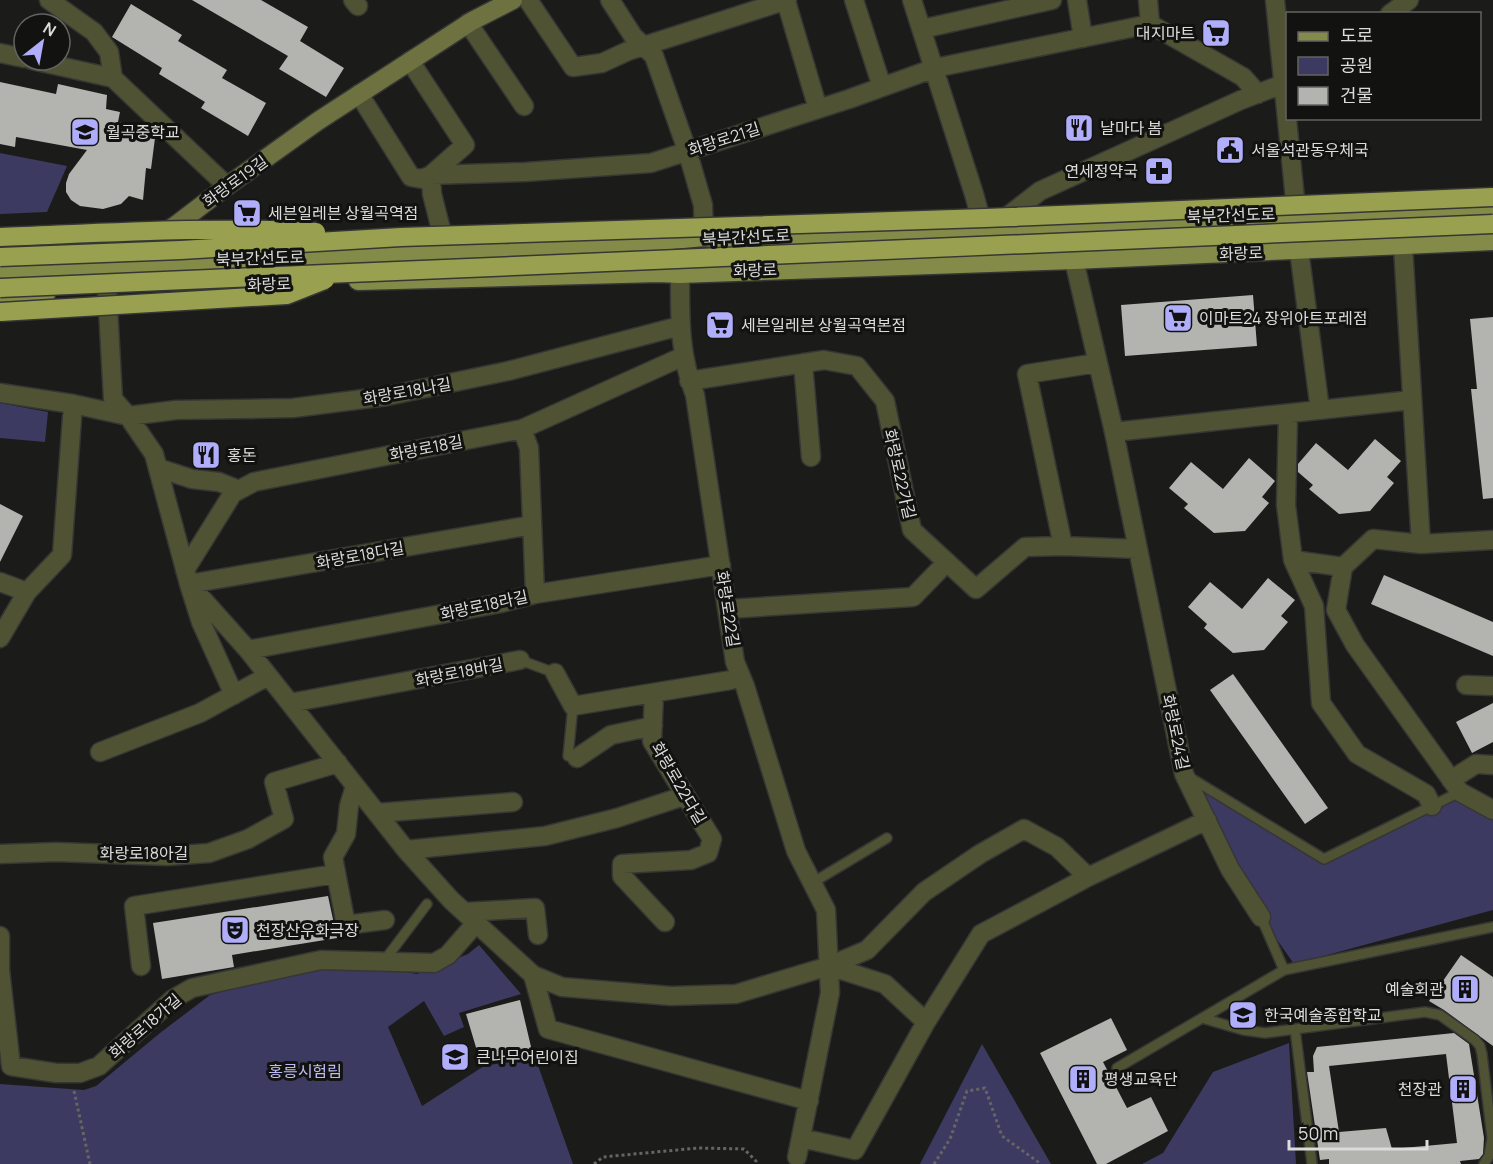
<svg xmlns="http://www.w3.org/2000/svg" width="1493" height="1164" font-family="Manrope,'Noto Sans KR',sans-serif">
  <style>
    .green { fill: #3c3a60 }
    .building { fill: #b3b4b0; fill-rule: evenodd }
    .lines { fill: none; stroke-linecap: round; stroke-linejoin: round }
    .lane-casing { stroke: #363634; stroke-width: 12 }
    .street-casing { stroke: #363634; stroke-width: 21 }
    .secondary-casing { stroke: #363634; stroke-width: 21 }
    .primary-casing { stroke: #363634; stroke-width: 21 }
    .path { stroke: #656563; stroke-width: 3; stroke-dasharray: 3 3; stroke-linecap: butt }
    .lane { stroke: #4f5334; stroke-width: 9 }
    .street { stroke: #4f5334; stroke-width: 18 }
    .secondary { stroke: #6d7240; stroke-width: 18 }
    .primary { stroke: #848b49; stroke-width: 18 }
    .highway-bridge-casing { stroke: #363634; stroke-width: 21; stroke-linecap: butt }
    .highway-bridge { stroke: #99a150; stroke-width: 18 }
    .labels { text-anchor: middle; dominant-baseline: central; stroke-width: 6; stroke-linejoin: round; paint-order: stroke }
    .poi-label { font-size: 16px; fill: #dcdcdb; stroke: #121210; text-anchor: start }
    .street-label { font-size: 16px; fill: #dcdcdb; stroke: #121210 }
    .park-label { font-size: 16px; fill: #bcbbf5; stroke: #121210 }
  </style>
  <rect width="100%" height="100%" fill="#1b1b19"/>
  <!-- green -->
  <path class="green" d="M0 153 67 166 47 212 0 214Z
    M0 403 48 412 45 442 0 438Z
    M1184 774 1324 859 1460 792 1493 810V910L1294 964 1261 917Z
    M479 945 521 994 459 1013 464 1027 444 1036 424 1001 388 1027 422 1106 484 1066 535 1057 573 1164H0V1084L84 1090 96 1086 160 1033 210 995 322 966 394 970 417 974 468 954Z
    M1289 1043 1296 1164H1142L1163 1153 1213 1072Z
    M982 1044 1051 1164H920Z"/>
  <!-- building -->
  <path class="building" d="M192 0H261L308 27 300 41 344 68 326 97 279 69 288 56Z
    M131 4 182 35 178 41 227 70 222 78 266 103 248 136 201 108 205 102 159 74 162 68 112 37Z
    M0 82 56 94 58 84 107 95 106 109 120 112 118 122 134 126V134L155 138 151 169 146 168 143 200 129 196 121 204 103 209 80 206 71 200 66 192V183L69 174 87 150 16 137 15 147 0 144Z
    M1253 295 1257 346 1125 356 1121 305Z
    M1493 317V498L1483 499 1471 389H1477L1470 319Z
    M1375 439 1401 461 1387 477 1394 483 1370 511 1339 514 1309 489 1313 485 1298 472V464L1316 443 1348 470Z
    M1249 458 1275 481 1262 497 1269 503 1245 531 1214 533 1184 508 1188 504 1169 488 1191 462 1223 489Z
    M0 504 23 516 0 562Z
    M1384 575 1493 622V656L1371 604Z
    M1268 578 1295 600 1281 616 1288 622 1264 650 1233 653 1204 628 1207 624 1188 607 1210 582 1242 609Z
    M1233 674 1328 808 1305 824 1210 690Z
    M1493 703V742L1472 753 1456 722Z
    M328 896 337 938 232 955 234 967 162 979 153 923Z
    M1461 955 1493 977V1046L1444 1010 1429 1001Z
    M520 1000 532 1051 481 1064 466 1014Z
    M1111 1018 1127 1050 1103 1062 1127 1108 1151 1097 1168 1131 1106 1164H1097L1040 1053Z
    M1454 1033 1469 1044 1484 1138 1483 1154 1479 1159 1460 1161 1461 1164H1329V1159L1320 1160 1307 1072H1314L1313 1056 1317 1047ZM1446 1054 1457 1143 1392 1149 1386 1128 1339 1132 1329 1066Z"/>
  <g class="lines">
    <!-- lane casing -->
    <g class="lane-casing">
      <path id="lane" d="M520 660 555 673
        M573 706 568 756 577 758
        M1189 777 1324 859 1460 792
        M812 883 887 838
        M1261 917 1284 970
        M384 961 427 904
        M1202 1018 1243 1030 1265 1033 1425 1012 1440 1015 1475 1040 1480 1046 1482 1054 1492 1138 1489 1156 1484 1164
        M1295 1029 1312 1164
        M1117 1068 1284 970 1493 927"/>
    </g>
    <!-- street casing -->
    <g class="street-casing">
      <path id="street" d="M49 0 94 32 109 52 113 78
        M353 0 358 6
        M528 0 573 67 602 63 628 51 787 0
        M610 0 633 36 654 56 687 150 703 205 704 237
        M854 0 882 87
        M912 0 974 194 985 234 1040 191 1241 100 1288 82
        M1077 0 1083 38
        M1148 0 1150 24
        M1275 0 1297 219
        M786 1 818 109
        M1390 14 1409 0
        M468 23 524 106
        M922 29 1052 0
        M0 53 24 58
        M32 60 113 78 227 186
        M359 94 411 177 422 179 431 175 465 145 410 61
        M431 175 525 172 651 163 849 99 935 68 1150 24 1243 77 1258 94
        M431 175 432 194 446 249
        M1403 246 1421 544 1373 539 1343 567 1336 610 1355 645 1460 792 1493 810
        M1299 250 1320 410
        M1074 260 1114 432 1184 774 1230 869 1261 917
        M680 274C680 317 679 354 695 395L735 662 745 686 796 851 826 910 830 993 797 1157
        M107 289 113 399 128 416 154 454 189 584 248 650 406 850 451 900 533 975 562 987 671 996 736 994 829 966 867 950 924 892 980 854 1024 829 1057 847 1088 877
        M803 363 811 457
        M689 381 824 360 857 366 885 401 912 530 976 589 1025 547 1063 546 1138 549
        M0 393 73 404 128 416 176 410 293 408 387 396 508 371 680 326
        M1288 414 1286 505 1293 560
        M522 429 529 448 535 594
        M1114 432 1412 400
        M158 468 192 479 219 482 239 490 254 482 522 429 684 356
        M1421 544 1493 540
        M1063 546 1027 374 1097 363
        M1343 567 1293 560 1314 606 1321 703 1357 754 1426 794 1432 806
        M185 570 233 493 239 490
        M0 582 27 592
        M728 609 913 597 947 562
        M0 638 27 592 62 555 73 404
        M248 650 501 603 535 594 721 565
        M555 673 573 706 731 680 741 676
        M1466 685 1493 686
        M654 693 652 741 712 839 708 853 691 860 622 864V876L665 922
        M234 695 201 622 189 584 532 525
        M290 703 520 660
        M100 752 200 713 268 676
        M577 758 611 735 653 726
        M1451 780 1476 764 1493 765
        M355 786 349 806 346 834 333 857 346 925 385 920
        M377 813 513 802
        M406 850 545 836 617 818 684 796
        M0 854 56 852 167 856 209 853 248 839 284 819 274 782 338 763
        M465 912 535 908 538 935
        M0 936V970L11 1066 56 1073H80L99 1066 173 999 192 988 321 960 434 963 448 955 476 923
        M141 966 134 906 335 874
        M829 966 885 984 926 1022
        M533 975 548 1029 809 1101
        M801 1138 855 1150 926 1022 981 934 1088 877 1207 820"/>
    </g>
    <!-- secondary casing -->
    <g class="secondary-casing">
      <path id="secondary" d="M130 255 176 225 227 186 318 121 472 21 513 0"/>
    </g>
    <!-- primary casing -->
    <g class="primary-casing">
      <path id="primary" d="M0 272 661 241 704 237 759 242 961 236 1493 211
        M358 281 659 273 680 274 1074 260 1493 241
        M0 298 46 294"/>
    </g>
    <!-- path -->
    <path class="path" d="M74 1091 90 1164
      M594 1164 603 1157 698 1148 744 1149 756 1161V1164
      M934 1164 950 1139 967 1091 985 1088 1002 1136 1041 1164"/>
    <!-- lane -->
    <use href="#lane" class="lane"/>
    <!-- street -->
    <use href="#street" class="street"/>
    <!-- secondary -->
    <use href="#secondary" class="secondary"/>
    <!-- primary -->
    <use href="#primary" class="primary"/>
    <!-- highway-bridge casing -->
    <g class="highway-bridge-casing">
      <path id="highway-bridge" d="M0 237C105 233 211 226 316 232
        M0 257 181 250 401 237 985 218 1493 197
        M0 288 1493 224
        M0 312 287 295 325 280"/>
    </g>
    <!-- highway-bridge -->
    <use href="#highway-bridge" class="highway-bridge"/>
  </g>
  <!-- icons -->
  <defs>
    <g id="supermarket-square" transform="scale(1.5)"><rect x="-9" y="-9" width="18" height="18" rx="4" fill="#b0aefa" stroke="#121210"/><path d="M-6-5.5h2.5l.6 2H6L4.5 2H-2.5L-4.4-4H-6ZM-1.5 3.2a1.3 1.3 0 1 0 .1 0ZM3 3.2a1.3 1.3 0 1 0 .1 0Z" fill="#111"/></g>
    <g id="restaurant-square" transform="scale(1.5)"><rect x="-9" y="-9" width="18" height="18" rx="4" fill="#b0aefa" stroke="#121210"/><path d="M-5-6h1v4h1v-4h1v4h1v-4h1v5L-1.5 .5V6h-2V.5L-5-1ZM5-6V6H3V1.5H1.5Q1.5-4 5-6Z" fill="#111"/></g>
    <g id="school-square" transform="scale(1.5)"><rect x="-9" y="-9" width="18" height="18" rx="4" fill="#b0aefa" stroke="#121210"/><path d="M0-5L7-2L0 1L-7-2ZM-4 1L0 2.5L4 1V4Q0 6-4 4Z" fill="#111"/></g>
    <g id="civic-square" transform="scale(1.5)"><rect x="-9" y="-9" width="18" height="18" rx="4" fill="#b0aefa" stroke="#121210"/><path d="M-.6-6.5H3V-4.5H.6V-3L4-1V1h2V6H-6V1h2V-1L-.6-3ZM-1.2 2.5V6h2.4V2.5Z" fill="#111"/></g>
    <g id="pharmacy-square" transform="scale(1.5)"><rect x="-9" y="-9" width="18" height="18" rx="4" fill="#b0aefa" stroke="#121210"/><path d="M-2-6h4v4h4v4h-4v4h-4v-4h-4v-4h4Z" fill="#111"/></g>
    <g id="theatre-square" transform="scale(1.5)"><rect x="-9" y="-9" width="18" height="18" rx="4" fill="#b0aefa" stroke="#121210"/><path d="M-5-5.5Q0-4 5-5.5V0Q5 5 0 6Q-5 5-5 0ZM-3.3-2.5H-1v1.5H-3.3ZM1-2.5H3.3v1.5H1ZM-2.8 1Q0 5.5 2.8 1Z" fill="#111"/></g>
    <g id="building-square" transform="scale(1.5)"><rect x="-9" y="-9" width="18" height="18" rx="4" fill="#b0aefa" stroke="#121210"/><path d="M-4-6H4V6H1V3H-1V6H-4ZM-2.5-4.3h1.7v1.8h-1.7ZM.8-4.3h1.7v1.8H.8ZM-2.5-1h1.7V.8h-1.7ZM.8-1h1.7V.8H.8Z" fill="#111"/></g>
    <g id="university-square" transform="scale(1.5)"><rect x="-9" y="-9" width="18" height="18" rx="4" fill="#b0aefa" stroke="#121210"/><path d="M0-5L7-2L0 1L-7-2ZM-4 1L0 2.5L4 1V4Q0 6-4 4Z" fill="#111"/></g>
  </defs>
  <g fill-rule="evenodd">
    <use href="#supermarket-square" x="1216" y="33"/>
    <use href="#restaurant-square" x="1079" y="128"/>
    <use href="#school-square" x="85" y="132"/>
    <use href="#civic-square" x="1230" y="150"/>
    <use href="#pharmacy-square" x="1159" y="171"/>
    <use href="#supermarket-square" x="247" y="213"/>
    <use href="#supermarket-square" x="1178" y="318"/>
    <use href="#supermarket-square" x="720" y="325"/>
    <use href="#restaurant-square" x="206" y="455"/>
    <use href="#theatre-square" x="235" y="930"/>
    <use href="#building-square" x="1465" y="989"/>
    <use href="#university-square" x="1243" y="1015"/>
    <use href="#school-square" x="455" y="1057"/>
    <use href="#building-square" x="1083" y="1079"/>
    <use href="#building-square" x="1463" y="1089"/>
  </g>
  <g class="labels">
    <!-- poi labels -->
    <g class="poi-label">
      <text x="1195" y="33" text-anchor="end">대지마트</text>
      <text x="1100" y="128">날마다 봄</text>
      <text x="106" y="132">월곡중학교</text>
      <text x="1251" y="150">서울석관동우체국</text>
      <text x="1138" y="171" text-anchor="end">연세정약국</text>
      <text x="268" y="213">세븐일레븐 상월곡역점</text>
      <text x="1199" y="318">이마트24 장위아트포레점</text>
      <text x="741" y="325">세븐일레븐 상월곡역본점</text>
      <text x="227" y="455">홍돈</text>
      <text x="256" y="930">천장산우화극장</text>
      <text x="1444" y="989" text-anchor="end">예술회관</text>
      <text x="1264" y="1015">한국예술종합학교</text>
      <text x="476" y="1057">큰나무어린이집</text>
      <text x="1104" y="1079">평생교육단</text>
      <text x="1442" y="1089" text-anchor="end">천장관</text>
    </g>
    <!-- street labels -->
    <g class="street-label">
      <text transform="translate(724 139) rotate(-18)">화랑로21길</text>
      <text transform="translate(235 181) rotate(-36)">화랑로19길</text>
      <text transform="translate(1231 215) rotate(-2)">북부간선도로</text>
      <text transform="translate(746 237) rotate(-3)">북부간선도로</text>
      <text transform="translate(1241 253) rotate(-2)">화랑로</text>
      <text transform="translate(260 258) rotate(-2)">북부간선도로</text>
      <text transform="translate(755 270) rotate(-2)">화랑로</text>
      <text transform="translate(269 284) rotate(-2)">화랑로</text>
      <text transform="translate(407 391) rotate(-10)">화랑로18나길</text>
      <text transform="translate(426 448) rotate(-11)">화랑로18길</text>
      <text transform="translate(900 474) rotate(77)">화랑로22가길</text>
      <text transform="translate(360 555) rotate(-10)">화랑로18다길</text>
      <text transform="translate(484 605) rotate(-12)">화랑로18라길</text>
      <text transform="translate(728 609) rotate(81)">화랑로22길</text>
      <text transform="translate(459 672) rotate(-11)">화랑로18바길</text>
      <text transform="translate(1176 732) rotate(78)">화랑로24길</text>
      <text transform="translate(679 783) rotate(60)">화랑로22다길</text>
      <text x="144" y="853">화랑로18아길</text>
      <text transform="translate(145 1026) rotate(-41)">화랑로18가길</text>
    </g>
    <!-- park labels -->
    <g class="park-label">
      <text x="305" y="1071">홍릉시험림</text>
    </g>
  </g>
  <!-- legend -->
  <rect x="1286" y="12" width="195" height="108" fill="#121210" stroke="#636361" stroke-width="1.5"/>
  <rect x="1298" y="32" width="30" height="9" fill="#848b49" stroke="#636361" stroke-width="1.5"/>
  <text x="1340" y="42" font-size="18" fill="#dcdcdb">도로</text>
  <rect x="1298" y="57" width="30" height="18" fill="#3c3a60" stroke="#636361" stroke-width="1.5"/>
  <text x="1340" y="72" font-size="18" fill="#dcdcdb">공원</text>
  <rect x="1298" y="87" width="30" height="18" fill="#b3b4b0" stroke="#636361" stroke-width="1.5"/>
  <text x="1340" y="102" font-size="18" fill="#dcdcdb">건물</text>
  <!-- north arrow -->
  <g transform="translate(42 42) rotate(31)"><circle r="28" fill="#121210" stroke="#636361" stroke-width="1.5"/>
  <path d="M0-4.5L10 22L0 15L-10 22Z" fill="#b0aefa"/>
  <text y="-9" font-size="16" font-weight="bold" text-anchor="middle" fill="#dcdcdb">N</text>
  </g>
  <!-- scale -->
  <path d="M1289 1140v9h138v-9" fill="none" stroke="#dcdcdb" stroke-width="3"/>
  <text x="1298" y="1140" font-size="18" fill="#dcdcdb" stroke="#121210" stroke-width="4.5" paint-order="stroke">50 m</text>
</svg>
